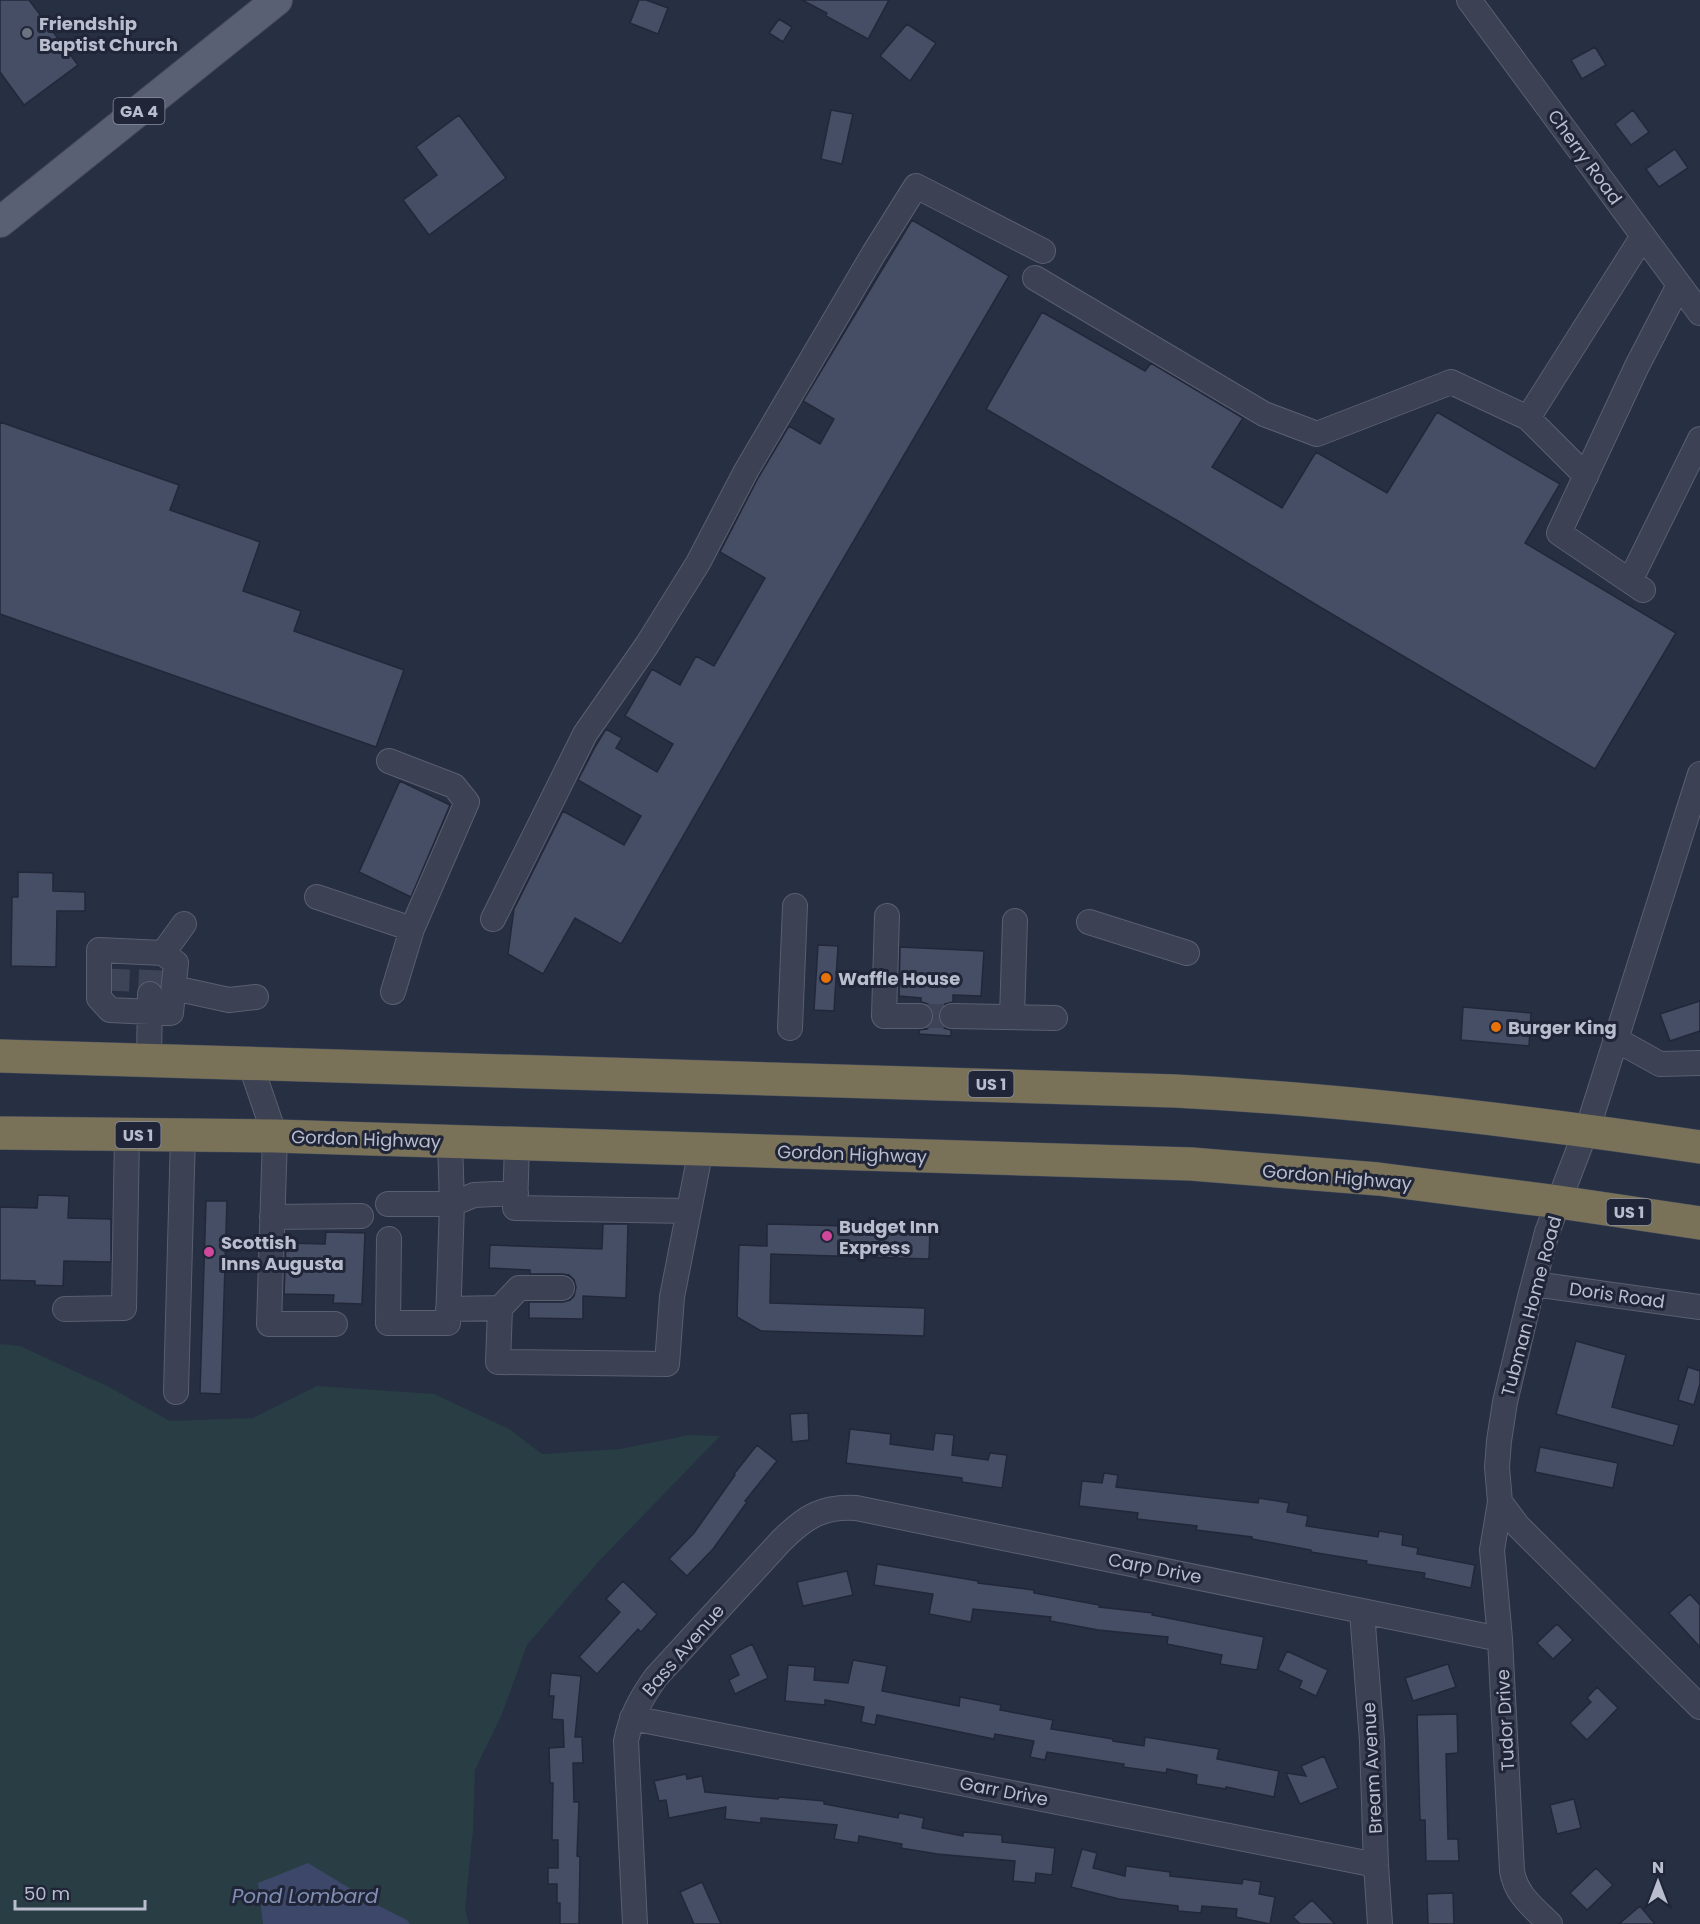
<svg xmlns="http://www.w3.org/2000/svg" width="1700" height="1924" font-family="Poppins,sans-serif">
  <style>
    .green { fill: #293d44 }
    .water { fill: #3c476a }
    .building { fill: #464e65; stroke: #22283a; stroke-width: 1.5 }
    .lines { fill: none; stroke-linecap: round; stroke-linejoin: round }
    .minor-tunnel { stroke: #3d4458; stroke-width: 24; stroke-dasharray: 24 12; stroke-linecap: butt }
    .minor-casing { stroke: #5a5f70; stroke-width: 26 }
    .major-casing { stroke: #454a5c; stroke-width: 32 }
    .highway-casing { stroke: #464c5d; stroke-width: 34 }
    .minor { stroke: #3c4153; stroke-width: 24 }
    .major { stroke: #5a6073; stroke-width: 30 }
    .highway { stroke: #797259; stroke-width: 33 }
    .worship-dot { fill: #6b7280; stroke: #202638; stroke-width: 2 }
    .food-dot { fill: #e8710a; stroke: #202638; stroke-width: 2 }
    .hotel-dot { fill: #d1479c; stroke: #202638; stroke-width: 2 }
    .labels { text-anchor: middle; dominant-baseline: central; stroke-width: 6; stroke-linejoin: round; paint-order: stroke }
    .shield { fill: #202638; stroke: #8b90a0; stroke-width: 1.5 }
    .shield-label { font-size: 16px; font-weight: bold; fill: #b9bdcd }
    .poi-label { font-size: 18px; font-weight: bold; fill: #b9bdcd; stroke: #202638; text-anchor: start }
    .street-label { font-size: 18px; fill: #b9bdcd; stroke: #202638 }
    .water-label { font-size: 20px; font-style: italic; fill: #818eb3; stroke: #202638 }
  </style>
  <rect width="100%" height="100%" fill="#272f43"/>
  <!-- green -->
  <path class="green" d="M0 1344 20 1346 107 1386 170 1421 253 1418 317 1386 434 1394 509 1429 542 1454 620 1449 689 1435 720 1436 599 1561 527 1645 502 1714 475 1770 473 1830 465 1908 469 1924H0Z"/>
  <!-- water -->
  <path class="water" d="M308 1863 379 1906 407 1920 410 1924H263L258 1883Z"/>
  <!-- building -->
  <path class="building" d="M0 0H29L78 65 24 105 0 72Z
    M639 0H646L668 8 658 34 630 23Z
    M802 0H889L868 39 826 16 827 13Z
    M779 19 792 27 783 42 769 33Z
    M907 24 936 43 910 81 880 56Z
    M1595 47 1606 65 1582 79 1571 60Z
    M831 110 853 114 842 164 821 159Z
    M1633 110 1649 132 1631 145 1615 124Z
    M459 115 506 178 429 235 403 200 437 175 416 147Z
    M1675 149 1688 168 1659 187 1646 169Z
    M912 220 1009 276 815 607 621 944 575 918 543 974 508 954 514 909 563 811 624 845 641 816 578 780 595 747 606 729 622 738 616 748 657 772 673 744 625 716 652 669 680 685 696 656 714 666 765 578 720 552 758 478 789 426 820 444 834 419 803 401Z
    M1042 312 1145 371 1151 363 1243 418 1212 467 1282 508 1316 452 1387 493 1437 412 1560 484 1525 543 1676 633 1595 769 1320 607 1178 521 986 409Z
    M0 422 179 485 170 510 260 542 243 591 301 611 294 631 404 670 376 747 0 614Z
    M400 781 450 805 411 897 359 872Z
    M18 872 53 873V891L85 892V911H57L56 967 11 966 12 897H18Z
    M818 945 838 946 834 1011 814 1010Z
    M900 947 984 951 981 996 953 995V1002L945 1004 940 1009 938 1016 939 1022 944 1028 951 1030V1036L919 1034V1030L927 1029 932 1024 934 1015 932 1008 928 1004 921 1002V998L899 996Z
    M1700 1001V1031L1670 1041 1660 1014Z
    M1463 1007 1531 1013 1529 1046 1461 1040Z
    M38 1195 69 1196 68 1218 111 1219V1262L64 1261 63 1286 35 1285V1281L0 1280V1207L37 1208Z
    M206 1201H227L221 1394 200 1393Z
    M603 1224H628L626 1298 583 1296V1319L529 1318V1302H563L570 1300 574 1296 576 1287 574 1280 569 1275 562 1274H530V1270L489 1268 490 1245 602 1249Z
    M767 1224 930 1228 929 1259 771 1254 770 1303 925 1308 924 1336 761 1331 737 1317 739 1245 767 1246Z
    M326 1232 365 1233 362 1304 333 1303 334 1295 284 1294 286 1243 325 1244Z
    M1576 1341 1626 1355 1612 1407 1679 1425 1673 1446 1556 1414Z
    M1688 1367 1700 1371V1384L1694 1405 1678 1400Z
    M808 1413 809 1440 792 1442 790 1414Z
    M850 1429 891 1434 890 1444 933 1450 935 1433 954 1435 952 1455 988 1460 990 1453 1007 1455 1002 1488 962 1482V1478L846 1463Z
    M757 1445 777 1461 745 1501 747 1502 713 1549 687 1576 669 1559 694 1533 735 1475 734 1474Z
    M1540 1447 1618 1463 1613 1488 1535 1472Z
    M1104 1473 1118 1475 1116 1487 1258 1503 1259 1498 1289 1503 1287 1512 1308 1516 1306 1526 1378 1537 1379 1531 1403 1535 1402 1545 1418 1548 1417 1554 1475 1565 1471 1588 1424 1578 1425 1573 1366 1564 1367 1561 1311 1552V1550L1252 1539V1537L1196 1530 1197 1526 1137 1519 1138 1513 1079 1506 1082 1481 1102 1483Z
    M877 1564 978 1581V1583L1034 1590V1593L1099 1605V1607L1153 1613 1152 1615 1264 1637 1257 1670 1220 1664 1222 1655 1167 1644 1168 1637 1098 1630 1050 1621 1051 1617 973 1609 971 1622 929 1614 933 1594 874 1585Z
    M847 1571 853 1595 803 1606 797 1582Z
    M623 1581 657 1614 641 1632 638 1629 597 1674 579 1657 620 1612 606 1599Z
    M1690 1594 1700 1605V1647L1669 1613Z
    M1557 1624 1573 1640 1553 1659 1537 1643Z
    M752 1644 768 1678 735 1694 729 1680 739 1675 730 1655Z
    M1287 1651 1328 1670 1316 1696 1299 1688 1302 1681 1278 1670Z
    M853 1660 887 1666 882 1691 959 1706 960 1697 1001 1705 1000 1710 1053 1720 1051 1729 1113 1739V1741L1144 1746 1145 1737 1219 1749 1217 1759 1279 1771 1274 1797 1226 1787V1789L1196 1784 1197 1775 1167 1769 1166 1773 1123 1767 1124 1764 1047 1752 1045 1760 1030 1757 1034 1741 995 1734 994 1739 877 1715 875 1725 861 1722 864 1707 825 1700V1705L785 1701 788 1665 815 1667 814 1680 848 1683Z
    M1448 1664 1456 1687 1413 1701 1405 1678Z
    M551 1673 581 1676 575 1737H582L583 1763H573L574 1802H579L577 1856 580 1857 579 1924H560V1903H557V1884H548V1868H558V1840H552L553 1783H550L549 1748 564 1747 563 1720 552 1719 554 1696H549Z
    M1597 1687 1618 1708 1587 1740 1570 1723 1591 1702 1587 1698Z
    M1457 1714 1458 1753 1446 1754 1448 1839H1458L1459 1861H1426L1425 1820H1420L1417 1715Z
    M1324 1756 1338 1788 1300 1804 1286 1773 1306 1776 1301 1766Z
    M686 1774 687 1779 702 1776 705 1792 778 1799 779 1797 824 1801V1804L898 1818 899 1813 924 1818 922 1828 963 1836V1832L1002 1835V1842L1055 1848 1052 1875 1036 1873 1035 1883 1013 1881 1015 1861 937 1854 901 1848 902 1844 859 1836 858 1843 834 1839 837 1825 761 1818V1823L725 1819 726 1807 669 1818 666 1800 659 1801 654 1781Z
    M1574 1799 1581 1828 1557 1834 1550 1805Z
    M1082 1849 1097 1853 1093 1868 1125 1876 1126 1866 1170 1872V1876L1242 1884 1243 1879 1261 1882 1259 1894 1275 1897 1270 1924 1236 1917 1237 1909 1202 1906 1201 1913 1178 1911V1906L1119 1899 1071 1887Z
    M1596 1868 1613 1885 1587 1910 1570 1893Z
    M702 1882 721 1924H694L680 1892Z
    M1453 1893 1454 1924H1428L1427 1894Z
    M1312 1900 1335 1924H1300L1293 1917Z
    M1640 1906 1655 1924H1619Z"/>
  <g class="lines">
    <!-- minor-tunnel -->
    <path class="minor-tunnel" d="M117 991 118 969
      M150 994 151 970
      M920 1016H952"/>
    <!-- minor casing -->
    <g class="minor-casing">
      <path id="minor" d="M1469 0 1700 313
        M1035 278 1264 414 1317 434 1451 382 1528 418 1586 476
        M1528 418 1643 236
        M1630 581 1700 439
        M1643 590 1559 533 1637 366 1679 285
        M389 761 454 786 467 802 412 929 393 992
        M1700 774 1592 1115 1547 1232 1529 1301 1505 1402 1499 1441 1497 1467 1500 1502 1518 1526 1700 1707
        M317 897 412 929
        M887 916 884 1016H920
        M493 919 585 734 647 645 698 563 746 471 874 253 916 186 1043 251
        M1089 922 1187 953
        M163 953 99 950V998L110 1010 171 1013 176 963 163 953 184 924
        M174 988 229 1000 256 997
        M952 1016 1055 1018
        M1012 1017 1015 921
        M790 1028 795 906
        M1615 1039 1660 1064 1700 1063
        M149 1060 150 994
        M250 1063 275 1136 269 1324H335
        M517 1144 515 1208 688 1211
        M388 1204H452L450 1142
        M272 1217 361 1216
        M389 1239 388 1323H448L452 1204 474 1195 516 1193
        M1534 1284 1700 1307
        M562 1288H519L500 1308 498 1362 667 1364 672 1297 701 1149
        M65 1309 124 1308 127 1134
        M448 1309 500 1308
        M176 1392 183 1135
        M1500 1502 1492 1550 1500 1639 1512 1871C1516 1895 1533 1907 1550 1924
        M1362 1612 1372 1741 1376 1865 1380 1924
        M632 1718 1376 1865
        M635 1924 626 1741C631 1716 641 1698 656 1677L781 1541C805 1517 822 1506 856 1508L1500 1639"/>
    </g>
    <!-- major casing -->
    <g class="major-casing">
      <path id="major" d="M0 222 277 0"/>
    </g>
    <!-- highway casing -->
    <g class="highway-casing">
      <path id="highway" d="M0 1056 1175 1091C1351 1100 1526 1121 1700 1147
        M0 1133 275 1136 1191 1164 1378 1179 1559 1202 1700 1223"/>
    </g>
    <!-- minor -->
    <use href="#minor" class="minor"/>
    <!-- major -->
    <use href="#major" class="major"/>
    <!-- highway -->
    <use href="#highway" class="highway"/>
  </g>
  <!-- markers -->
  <circle class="worship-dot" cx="27" cy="33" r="6"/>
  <g class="food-dot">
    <circle cx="826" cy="978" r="6"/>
    <circle cx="1496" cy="1027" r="6"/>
  </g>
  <g class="hotel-dot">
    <circle cx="827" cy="1236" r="6"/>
    <circle cx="209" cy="1252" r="6"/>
  </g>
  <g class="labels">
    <!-- shield labels -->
    <g class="shield">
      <rect x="113.5" y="98" width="51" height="26" rx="4.5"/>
      <rect x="968.5" y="1071" width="45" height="26" rx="4.5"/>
      <rect x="115.5" y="1122" width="45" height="26" rx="4.5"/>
      <rect x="1606.5" y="1199" width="45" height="26" rx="4.5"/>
    </g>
    <g class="shield-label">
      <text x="139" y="111">GA 4</text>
      <text x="991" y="1084">US 1</text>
      <text x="138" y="1135">US 1</text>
      <text x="1629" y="1212">US 1</text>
    </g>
    <!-- poi labels -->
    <g class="poi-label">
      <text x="39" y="23">Friendship<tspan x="39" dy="21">Baptist Church</tspan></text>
      <text x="838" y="978">Waffle House</text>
      <text x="1508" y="1027">Burger King</text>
      <text x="839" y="1226">Budget Inn<tspan x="839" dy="21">Express</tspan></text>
      <text x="221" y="1242">Scottish<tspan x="221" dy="21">Inns Augusta</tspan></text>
    </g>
    <!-- street labels -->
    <g class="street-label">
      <text transform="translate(1585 157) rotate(54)">Cherry Road</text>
      <text transform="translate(366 1139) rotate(2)">Gordon Highway</text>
      <text transform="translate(852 1154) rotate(2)">Gordon Highway</text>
      <text transform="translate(1337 1177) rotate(5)">Gordon Highway</text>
      <text transform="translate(1617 1295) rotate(8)">Doris Road</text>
      <text transform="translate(1531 1306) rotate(-75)">Tubman Home Road</text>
      <text transform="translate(1155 1568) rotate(11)">Carp Drive</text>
      <text transform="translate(683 1650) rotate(-49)">Bass Avenue</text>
      <text transform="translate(1505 1720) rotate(-93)">Tudor Drive</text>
      <text transform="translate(1372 1768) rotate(-93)">Bream Avenue</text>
      <text transform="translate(1004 1791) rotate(11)">Garr Drive</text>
    </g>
    <!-- water labels -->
    <g class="water-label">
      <text x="305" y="1896">Pond Lombard</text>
    </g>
  </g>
  <!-- north arrow -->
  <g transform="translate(1658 1882)" stroke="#202638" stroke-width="4.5" paint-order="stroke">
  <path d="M0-4.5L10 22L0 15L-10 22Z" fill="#b9bdcd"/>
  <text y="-9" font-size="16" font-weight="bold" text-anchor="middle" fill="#b9bdcd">N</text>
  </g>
  <!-- scale -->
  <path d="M15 1900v9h130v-9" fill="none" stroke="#b9bdcd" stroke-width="3"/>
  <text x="24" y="1900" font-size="18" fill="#b9bdcd" stroke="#202638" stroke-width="4.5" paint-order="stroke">50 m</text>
</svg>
